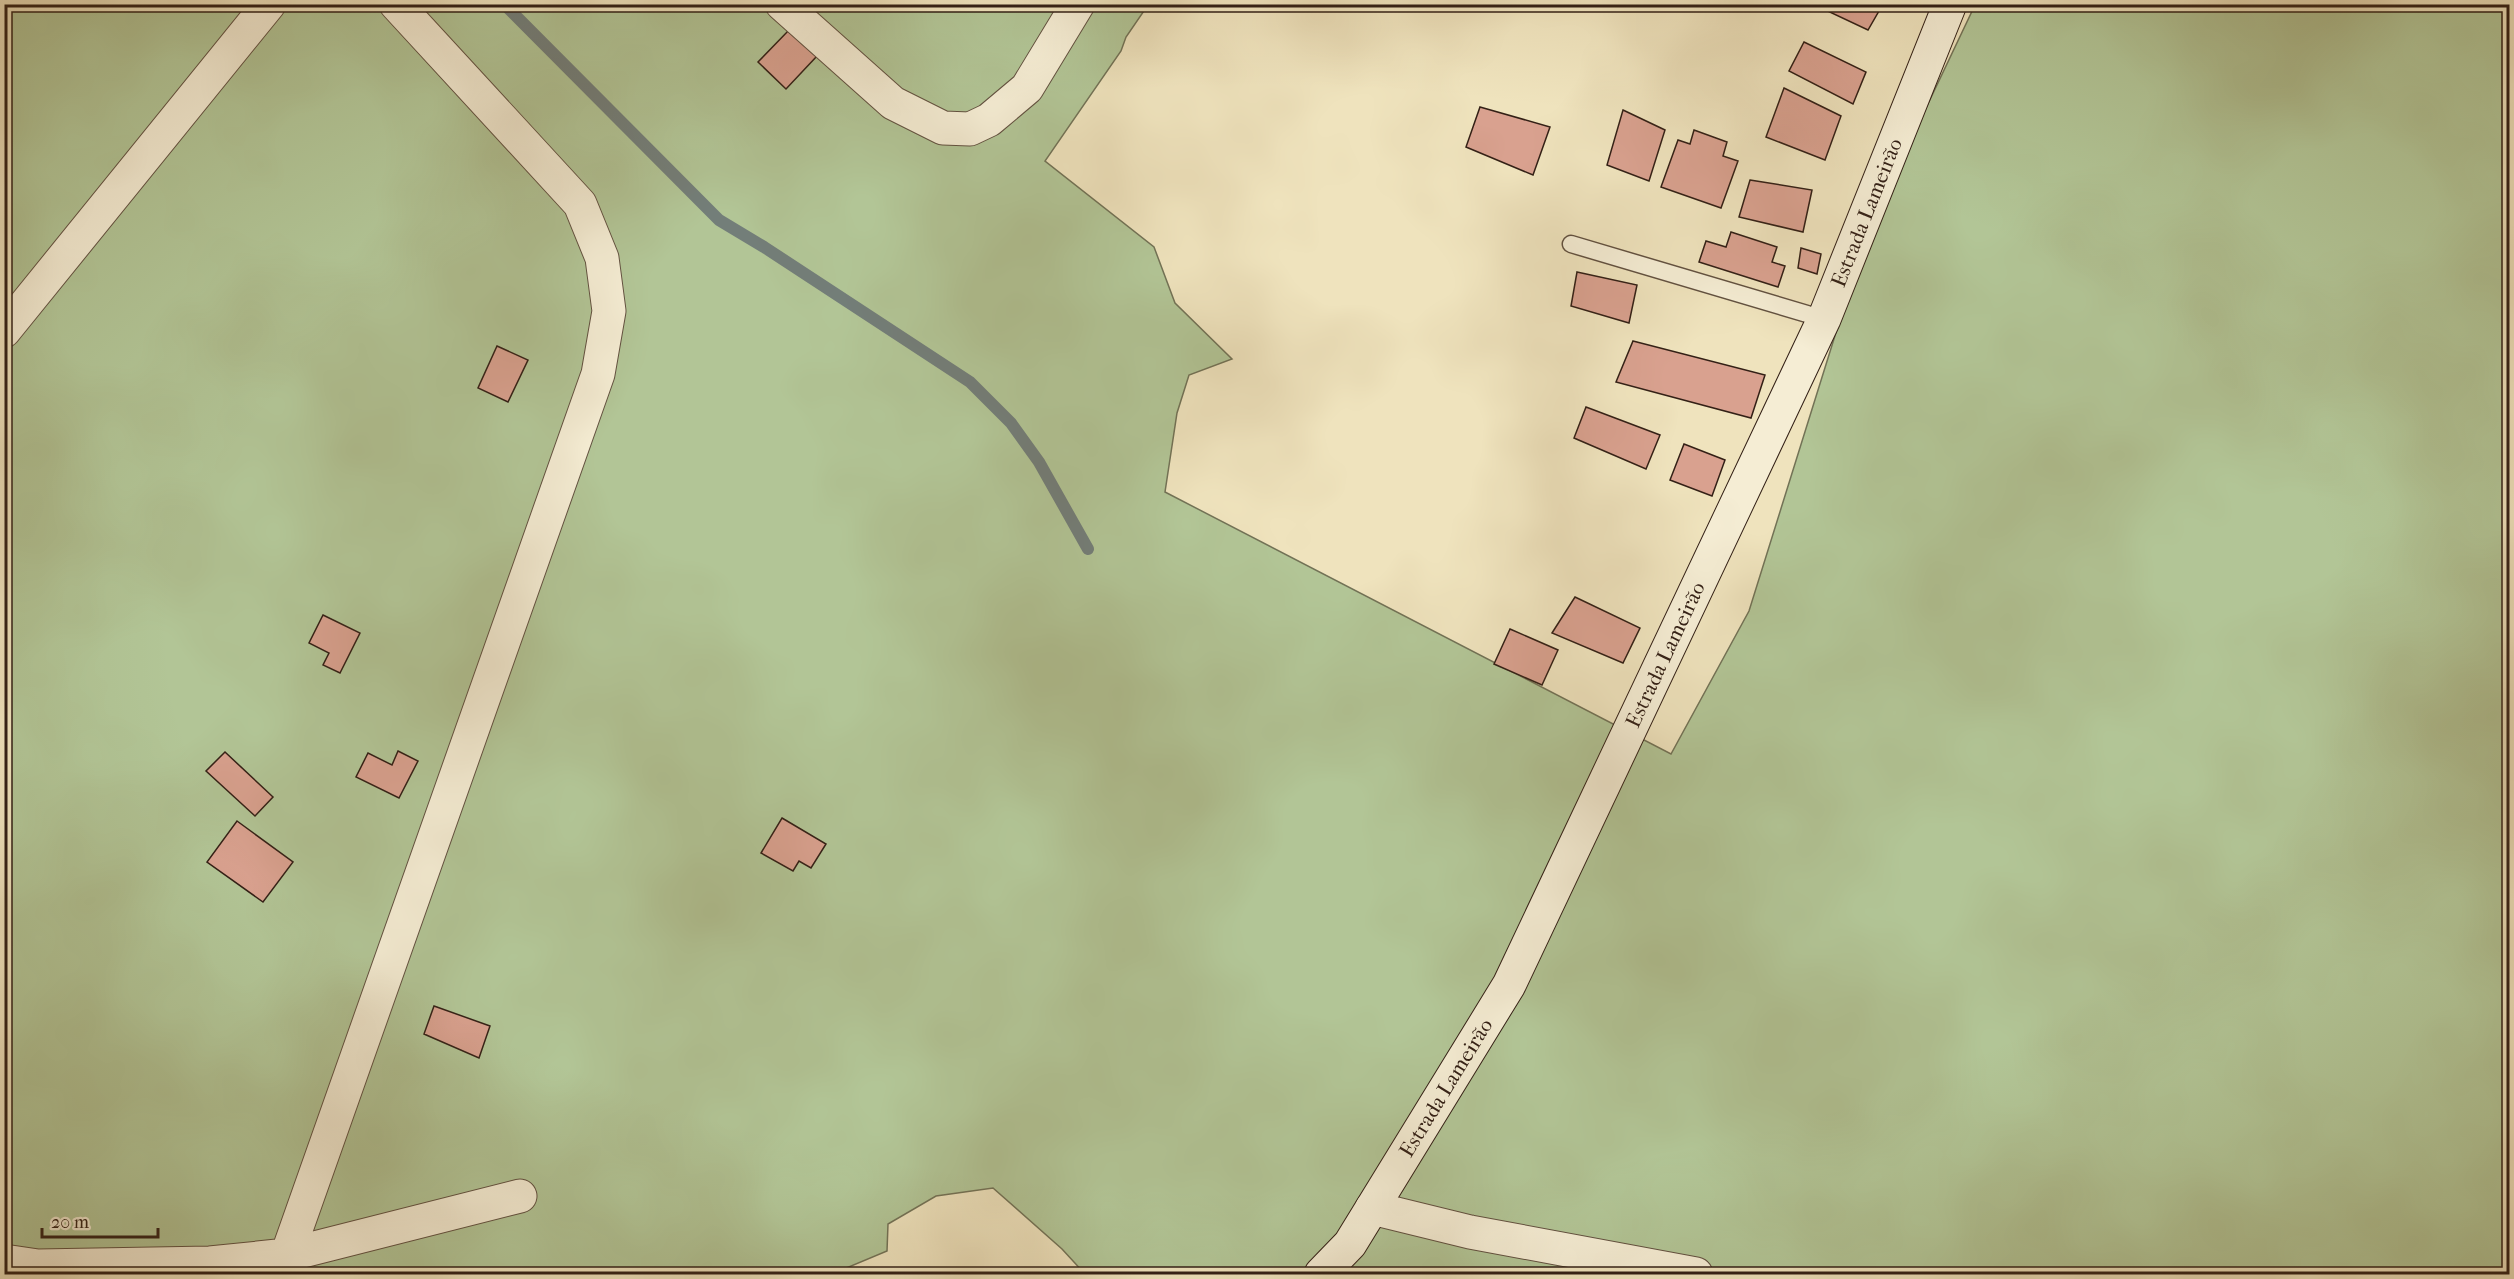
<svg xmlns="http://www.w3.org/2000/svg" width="2514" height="1279" font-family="'IM FELL French Canon',serif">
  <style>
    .green { fill: #b2c596; stroke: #727256; stroke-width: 1.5 }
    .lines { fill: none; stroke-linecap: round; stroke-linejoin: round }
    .stream { stroke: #737e79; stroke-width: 12 }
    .building { fill: #d9a18f; stroke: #332016; stroke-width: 1.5 }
    .lane-casing { stroke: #625140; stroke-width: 19 }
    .street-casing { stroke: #625140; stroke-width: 35 }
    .secondary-casing { stroke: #332016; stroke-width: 35 }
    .lane { stroke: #f5edd4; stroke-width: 16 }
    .street { stroke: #f5edd4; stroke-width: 33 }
    .secondary { stroke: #f5edd4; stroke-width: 33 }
    .labels { text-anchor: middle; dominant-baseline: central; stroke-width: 6; stroke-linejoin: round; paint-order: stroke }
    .street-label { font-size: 21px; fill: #332016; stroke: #f5edd4 }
  </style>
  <rect width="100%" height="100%" fill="#efe3bd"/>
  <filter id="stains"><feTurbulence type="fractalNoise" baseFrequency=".00333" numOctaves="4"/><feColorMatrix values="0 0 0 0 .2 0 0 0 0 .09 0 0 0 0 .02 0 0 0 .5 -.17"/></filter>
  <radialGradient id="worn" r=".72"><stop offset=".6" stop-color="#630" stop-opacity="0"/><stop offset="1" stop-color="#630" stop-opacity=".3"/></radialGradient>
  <!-- green -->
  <path class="green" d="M4 5H1148L1126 37 1121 51 1045 161 1154 247 1175 303 1232 359 1189 375 1177 413 1165 492 1671 754 1749 611 1868 230 1975 5H2509V1274H1085L1062 1249 993 1188 936 1196 888 1224 887 1251 832 1274H5Z"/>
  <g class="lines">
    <!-- stream -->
    <path class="stream" d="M504 4 719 220 764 247 970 382 1011 423 1039 462 1088 549"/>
  </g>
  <!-- building -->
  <path class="building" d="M1821 4H1883L1868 30 1819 7Z
    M789 30 817 56 786 89 758 62Z
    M1804 42 1866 72 1853 104 1789 71Z
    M1784 88 1841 116 1825 160 1766 137Z
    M1480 107 1550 127 1533 175 1466 147Z
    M1623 110 1665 130 1649 181 1607 165Z
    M1694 130 1727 142 1723 156 1738 161 1721 208 1661 187 1678 140 1690 144Z
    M1750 180 1812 190 1803 232 1739 217Z
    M1731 232 1777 247 1772 262 1785 266 1778 287 1699 262 1706 241 1726 247Z
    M1801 248 1821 254 1817 274 1798 268Z
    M1577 272 1637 285 1629 323 1571 306Z
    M1633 341 1765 375 1751 418 1616 382Z
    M497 346 528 360 508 402 478 388Z
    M1586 407 1660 435 1646 469 1574 438Z
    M1684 444 1725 460 1712 496 1670 480Z
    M1575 597 1640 628 1623 663 1552 633Z
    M323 615 360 633 340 673 323 665 329 653 309 643Z
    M1510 629 1558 650 1542 685 1494 664Z
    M398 751 418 761 399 798 356 777 368 753 392 765Z
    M225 752 273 797 255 816 206 771Z
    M782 818 826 844 811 868 799 861 793 871 761 853Z
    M237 821 293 862 263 902 207 862Z
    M434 1006 490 1026 479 1058 424 1034Z"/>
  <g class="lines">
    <!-- lane casing -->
    <g class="lane-casing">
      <path id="lane" d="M1571 244 1824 319"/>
    </g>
    <!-- street casing -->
    <g class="street-casing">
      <path id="street" d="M782 4 893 103 943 128 970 129 989 120 1027 88 1078 4
        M4 331 269 4
        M1372 1208 1470 1232 1696 1274
        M287 1255 598 374 609 311 602 258 580 204 396 4
        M4 1261 38 1266 210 1263 287 1255 520 1196"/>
    </g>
    <!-- secondary casing -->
    <g class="secondary-casing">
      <g id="secondary">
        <path id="s1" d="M1321 1274 1350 1244 1509 985 1824 319 1950 4"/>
      </g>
    </g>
    <!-- lane -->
    <use href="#lane" class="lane"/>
    <!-- street -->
    <use href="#street" class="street"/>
    <!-- secondary -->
    <use href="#secondary" class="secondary"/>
  </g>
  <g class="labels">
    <!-- street labels -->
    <g class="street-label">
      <text stroke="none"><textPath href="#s1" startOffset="1197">Estrada Lameirão</textPath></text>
      <text stroke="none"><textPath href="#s1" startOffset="711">Estrada Lameirão</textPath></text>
      <text stroke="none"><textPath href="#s1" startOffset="225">Estrada Lameirão</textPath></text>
    </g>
  </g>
  <!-- margin -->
  <rect width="2514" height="1279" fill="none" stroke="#efe3bd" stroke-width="24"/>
  <rect x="6" y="6" width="2502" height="1267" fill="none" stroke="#332016" stroke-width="3"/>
  <rect x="12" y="12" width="2490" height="1255" fill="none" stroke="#332016" stroke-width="1.5"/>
  <!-- scale -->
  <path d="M42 1228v9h116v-9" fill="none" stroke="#332016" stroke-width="3"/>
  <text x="51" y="1228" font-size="18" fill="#332016" stroke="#f5edd4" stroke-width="4.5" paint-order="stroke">20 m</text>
  <rect width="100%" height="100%" filter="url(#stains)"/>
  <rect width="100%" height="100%" fill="url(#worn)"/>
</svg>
